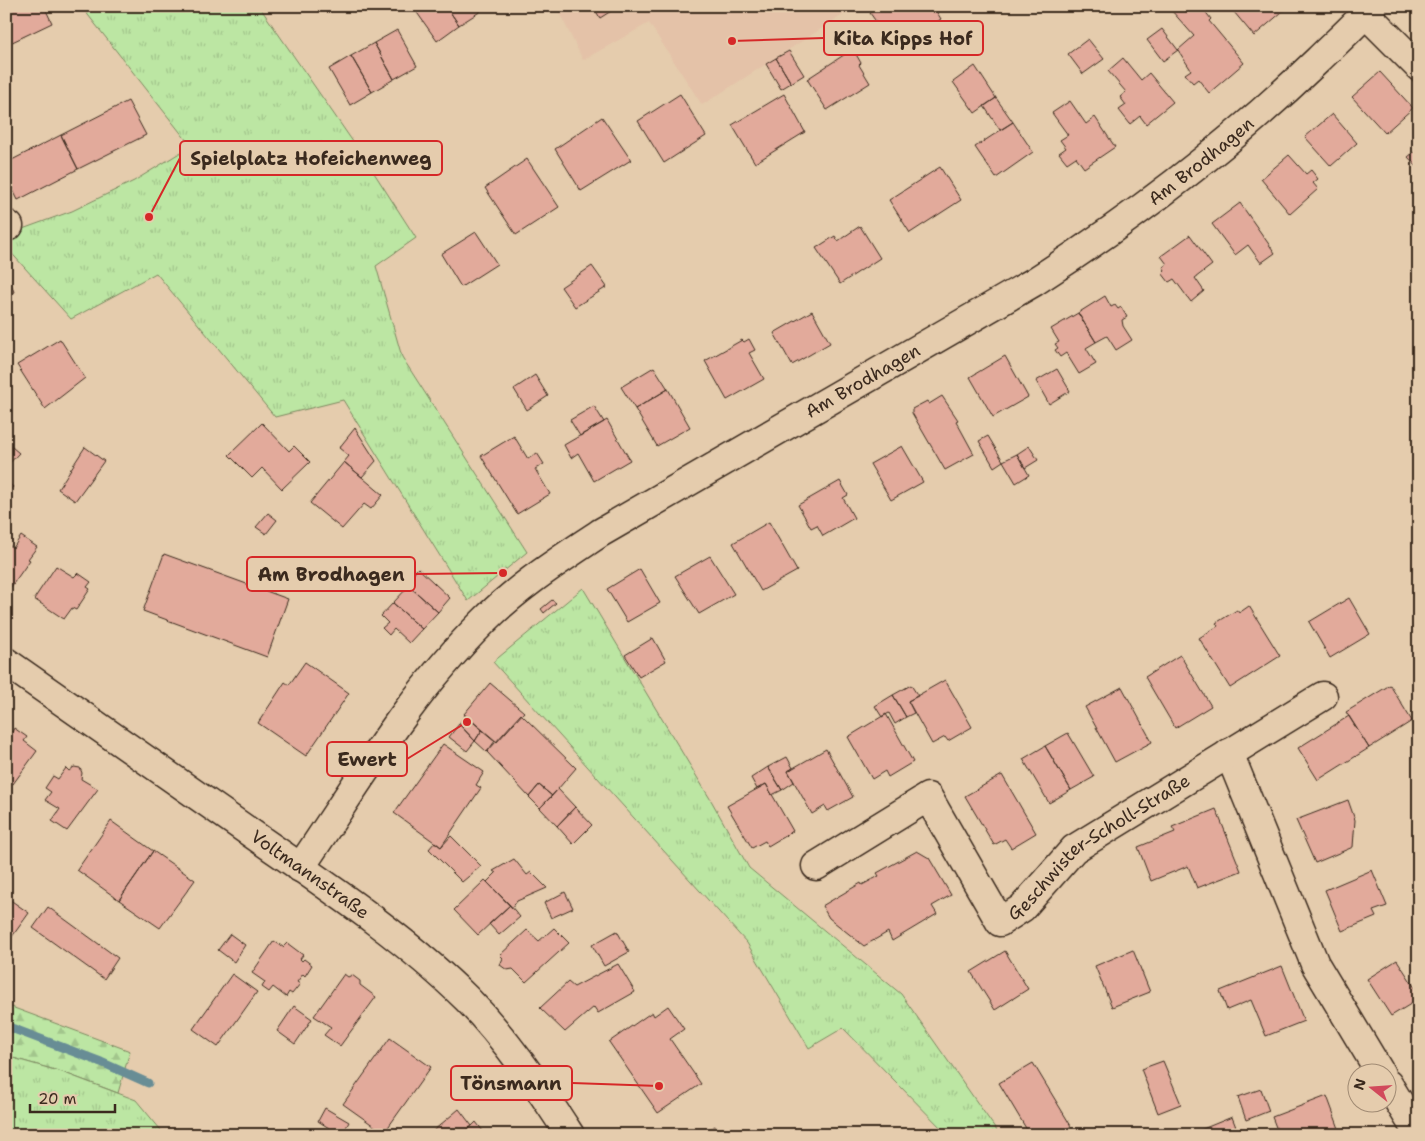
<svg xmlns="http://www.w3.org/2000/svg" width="1425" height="1141" font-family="'Shantell Sans',sans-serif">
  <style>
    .built { fill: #e4c2a8 }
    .forest { fill: url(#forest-firs); stroke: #7c8860 }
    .park { fill: url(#park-tufts); stroke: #7c8860 }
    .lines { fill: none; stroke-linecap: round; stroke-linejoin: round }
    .stream { stroke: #678d95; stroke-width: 9 }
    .building { fill: #e2aa9b; stroke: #3b2a1e }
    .minor-casing { stroke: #3b2a1e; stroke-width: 31 }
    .tertiary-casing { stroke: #3b2a1e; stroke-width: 31 }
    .minor { stroke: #e5ccad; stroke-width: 28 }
    .tertiary { stroke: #e5ccad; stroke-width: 28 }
    .labels { text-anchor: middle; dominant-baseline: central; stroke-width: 4; stroke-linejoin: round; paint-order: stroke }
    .street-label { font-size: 18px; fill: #3b2a1e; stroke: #e5ccad }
    .leader { fill: none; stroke: #d62828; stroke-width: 2 }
    .callout-dot { fill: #d62828; stroke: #e5ccad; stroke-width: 2 }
    .callout { fill: #e5ccad; stroke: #d62828; stroke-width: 2 }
    .callout-label { font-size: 19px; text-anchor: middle; font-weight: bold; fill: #3b2a1e }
  </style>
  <defs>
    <pattern id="forest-firs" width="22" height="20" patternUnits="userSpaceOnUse" patternTransform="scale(1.25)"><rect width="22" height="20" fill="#bce6a3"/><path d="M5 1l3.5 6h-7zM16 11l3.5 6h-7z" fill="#a2c58c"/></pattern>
    <pattern id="park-tufts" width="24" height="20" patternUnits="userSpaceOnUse" patternTransform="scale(1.25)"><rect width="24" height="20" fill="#bce6a3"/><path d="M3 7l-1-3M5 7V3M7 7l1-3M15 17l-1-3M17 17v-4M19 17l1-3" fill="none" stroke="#a2c58c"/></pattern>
  </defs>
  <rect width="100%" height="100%" fill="#e5ccad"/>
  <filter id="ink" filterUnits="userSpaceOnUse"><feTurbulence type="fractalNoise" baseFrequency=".02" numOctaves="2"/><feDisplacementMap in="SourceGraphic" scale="10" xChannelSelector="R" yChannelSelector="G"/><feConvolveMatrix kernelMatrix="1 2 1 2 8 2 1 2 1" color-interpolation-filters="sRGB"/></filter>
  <g filter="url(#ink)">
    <!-- built -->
    <path class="built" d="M556 6H851L852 9 702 105 649 23 583 60Z"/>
    <!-- forest -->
    <path class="forest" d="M6 1005 130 1051 118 1093 62 1072 6 1056Z"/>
    <!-- park -->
    <path class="park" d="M81 6H259L367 162 416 238 376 266 402 357 527 552 468 601 343 400 275 417 156 273 71 319 6 247V235L72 211 134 181 191 146Z
      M583 588 712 802 749 868 901 994 1000 1135H948L843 1028 809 1048 747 943 493 662Z
      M6 1056 62 1072 136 1100 165 1135H6Z"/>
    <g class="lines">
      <!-- stream -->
      <path class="stream" d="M6 1026 101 1062 148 1083"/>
    </g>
    <!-- building -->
    <path class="building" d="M6 6H44L52 23 6 45Z
      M446 6 459 25 437 41 413 7Z
      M446 6H478L481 11 459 25Z
      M593 6H619L600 18Z
      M880 6H933L941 19 896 50 870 13Z
      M1175 6H1201L1211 19 1209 21 1244 63 1209 93 1198 79 1193 83 1185 74 1191 70 1178 50 1194 36 1171 10Z
      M1229 6H1289L1254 36Z
      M1162 29 1178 50 1163 61 1147 40Z
      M397 30 417 66 394 79 374 43Z
      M1088 39 1104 59 1083 74 1068 54Z
      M374 43 394 79 372 92 351 56Z
      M853 49 861 63 859 65 870 83 827 110 807 79Z
      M789 51 804 75 791 83 776 58Z
      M351 56 372 92 350 105 329 69Z
      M776 58 791 83 781 89 766 64Z
      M1123 58 1141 80 1149 73 1173 102 1146 124 1140 116 1130 124 1119 110 1126 105 1120 97 1126 92 1108 71Z
      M975 66 996 98 975 113 953 82Z
      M1380 72 1413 108 1385 133 1352 97Z
      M680 94 706 136 664 163 638 121Z
      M784 94 805 132 755 163 732 125Z
      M996 98 1013 122 1000 130 984 106Z
      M128 101 146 135 78 169 61 135Z
      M1070 101 1086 124 1095 117 1115 147 1084 168 1076 157 1067 163 1059 153 1066 148 1060 140 1068 135 1052 113Z
      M1332 114 1357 143 1331 166 1305 137Z
      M602 117 631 160 581 191 555 149Z
      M1013 122 1033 152 996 178 975 147Z
      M61 135 78 169 18 200 6 176V163Z
      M1419 148V169L1408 157Z
      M1289 155 1306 174 1311 170 1318 179 1313 183 1318 189 1290 214 1261 179Z
      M527 159 559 207 516 235 485 188Z
      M940 167 961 200 910 233 889 200Z
      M1240 203 1275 253 1261 263 1248 245 1235 255 1212 224Z
      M860 226 880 258 840 284 816 248 835 236 838 241Z
      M476 232 497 264 461 287 441 254Z
      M1190 235 1212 265 1195 278 1204 291 1191 302 1174 279 1169 282 1162 273 1165 270 1163 267 1167 264 1161 256Z
      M592 266 607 287 575 307 561 287Z
      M6 270 14 292 6 295Z
      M1105 296 1111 307 1115 305 1118 309 1121 307 1127 317 1122 320 1123 326 1132 340 1116 350 1107 336 1096 342 1078 313Z
      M812 311 830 343 792 365 774 333Z
      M1078 313 1096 342 1086 348 1096 364 1079 374 1066 353 1060 357 1055 350 1058 348 1055 344 1059 342 1051 329Z
      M60 339 85 378 45 409 17 365Z
      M749 339 755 350 749 353 764 379 727 400 705 361 742 340 744 342Z
      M1005 356 1028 397 993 417 970 377Z
      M654 367 668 389 635 409 621 387Z
      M1057 369 1070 391 1049 404 1036 381Z
      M535 375 548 396 527 410 514 389Z
      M668 389 690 427 657 446 635 409Z
      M942 396 958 420 956 421 974 454 945 470 912 413V409L927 401 929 404Z
      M594 406 604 422 580 436 570 420Z
      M607 420 630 460 594 481 578 453 571 458 564 445Z
      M262 423 289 451 294 446 310 462 282 489 262 468 252 478 229 455Z
      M355 428 376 461 362 477 344 462 349 456 339 448Z
      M514 436 528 459 537 453 544 464 535 469 550 494 517 514 481 456Z
      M988 436 1003 461 994 467 979 441Z
      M6 442 19 453 6 467Z
      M902 446 923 482 891 500 870 464Z
      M1029 446 1038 460 1025 468 1017 454Z
      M85 447 104 461 75 501 58 489Z
      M1017 454 1029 475 1016 483 1003 461Z
      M344 462 383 495 371 509 364 504 342 529 310 503Z
      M6 480 13 487 6 493Z
      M840 481 848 495 843 498 854 518 823 536 817 525 811 528 798 505Z
      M268 513 277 520 266 534 256 527Z
      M769 522 797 571 761 591 733 543Z
      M21 536 37 547 28 559 30 560 6 594V543L13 548Z
      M164 554 288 599 267 657 143 611Z
      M710 556 734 594 699 614 675 576Z
      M56 566 74 577 78 573 91 582 87 587 90 589 76 610 72 608 64 619 34 599Z
      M418 568 450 598 438 612 405 582Z
      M640 569 660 603 627 622 607 589Z
      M409 586 438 612 422 629 393 603Z
      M1349 598 1370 634 1330 658 1309 622Z
      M552 600 556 603 544 613 541 609Z
      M393 603 422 629 409 643 394 629 389 635 382 628 388 623 381 616Z
      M1249 606 1280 656 1230 688 1199 638 1218 626 1216 623 1237 610 1239 613Z
      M653 638 666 661 639 677 625 655Z
      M1180 655 1211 706 1175 728 1145 677Z
      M305 662 349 693 306 756 258 723 285 682 289 685Z
      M945 680 972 727 948 741 945 737 932 744 908 701Z
      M490 683 524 712 497 742 464 714Z
      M911 685 918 696 908 701 914 713 906 717 893 695Z
      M1390 685 1412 721 1369 748 1346 712Z
      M1122 687 1152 742 1115 762 1085 707Z
      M893 695 906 717 895 724 889 713 882 717 875 706Z
      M521 714 576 768 552 796 539 785 529 797 487 752Z
      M886 714 913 762 888 777 885 771 872 779 848 737Z
      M465 715 482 730 475 741 459 724Z
      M1349 716 1369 748 1318 780 1298 748Z
      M459 724 475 741 467 751 449 737Z
      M6 728 12 732 14 728 27 737 24 741 37 751 13 784 6 779Z
      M482 730 495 741 487 752 475 741Z
      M1068 733 1094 777 1071 790 1045 746Z
      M443 744 484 772 476 785 481 788 441 847 394 813Z
      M1045 746 1071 790 1049 803 1023 759Z
      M826 749 853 797 828 811 825 806 812 814 788 771Z
      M787 757 793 768 788 771 794 782 782 790 768 767Z
      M74 767 80 768 82 773 81 779 98 789 67 831 52 821 60 809 45 800 51 792 45 788 53 776 58 779 66 768 69 771Z
      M768 767 782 790 772 795 766 784 757 789 751 778Z
      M1002 775 1036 833 1011 848 1005 839 994 845 965 796Z
      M766 784 793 831 768 846 765 841 752 848 727 806Z
      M539 785 552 796 540 808 529 797Z
      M558 789 575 807 557 826 540 808Z
      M1348 800 1355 820 1353 847 1315 863 1296 820Z
      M575 807 592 825 573 844 557 826Z
      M1216 809 1241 871 1197 888 1188 866 1151 881 1138 847 1175 832 1172 827Z
      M111 821 153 851 119 900 77 870Z
      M451 836 481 866 462 882 429 849 435 842 441 847Z
      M153 851 195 880 160 928 119 900Z
      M917 851 929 858 951 895 932 906 937 914 892 941 888 932 864 946 829 918 822 906 861 883 862 885 879 876 877 873Z
      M514 859 527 875 531 872 547 888 517 901 512 908 487 882 496 873 493 871Z
      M1372 870 1387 906 1373 911 1376 917 1342 931 1325 890Z
      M485 880 510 905 478 935 454 910Z
      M565 892 573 908 551 918 544 903Z
      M6 897 29 913 6 945Z
      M510 905 520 917 499 935 489 924Z
      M48 907 118 958 104 979 33 928Z
      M554 928 569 943 526 982 513 969 507 970 500 965 503 958 500 955 527 930 539 941Z
      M617 931 629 952 604 966 592 945Z
      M230 934 245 945 234 962 218 950Z
      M274 941 283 947 287 943 303 955 300 959 302 961 304 959 312 965 305 976 303 974 297 982 300 984 292 994 289 992 286 997 273 987 269 992 262 987 265 982 252 973Z
      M1133 950 1150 992 1112 1007 1095 966Z
      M1005 951 1028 989 995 1010 971 972Z
      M1397 960 1419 994V999L1391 1016 1367 979Z
      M618 964 635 992 598 1013 594 1007 565 1032 540 1008 568 982 574 987Z
      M1282 966 1304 1021 1266 1036 1251 1000 1227 1010 1220 991Z
      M232 974 257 992 218 1047 193 1029Z
      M344 974 348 977 352 975 360 981V985L376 997 340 1046 324 1035 331 1027 314 1016Z
      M294 1006 312 1019 295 1044 277 1031Z
      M668 1006 684 1029 670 1039 701 1084 658 1113 609 1042 652 1012 654 1016Z
      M390 1038 431 1067 384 1133 343 1104Z
      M1163 1061 1181 1104 1158 1113 1141 1069Z
      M1033 1063 1071 1126 1058 1135H1030L999 1083Z
      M1261 1089 1269 1111 1246 1120 1238 1097Z
      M1327 1096 1341 1134 1279 1135 1272 1117Z
      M325 1108 349 1122 342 1135H325L329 1128 318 1121Z
      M459 1109 472 1126 461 1135H437L433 1131Z
      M1232 1117 1239 1135H1188Z
      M476 1122 486 1135H461L472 1126Z
      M715 1126 720 1135H700Z"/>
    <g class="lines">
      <!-- minor casing -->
      <g class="minor-casing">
        <g id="minor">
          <path d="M1366 14 1419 67"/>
          <path d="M6 224 9 226"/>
          <path d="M1229 753 1315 964 1381 1074"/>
          <path id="s1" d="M816 866 928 797 1000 922 1022 908 1074 849 1323 696"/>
          <path id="s2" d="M300 868C358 783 410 694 483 622 517 587 560 560 600 533L1034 282C1135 217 1232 143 1318 60 1336 42 1356 25 1372 6"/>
          <path d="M1388 1084 1419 1135"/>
        </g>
      </g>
      <!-- tertiary casing -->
      <g class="tertiary-casing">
        <g id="tertiary">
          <path id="s3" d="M6 662C90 721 174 780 258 838 330 888 404 937 467 999 507 1040 539 1087 570 1135"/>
        </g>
      </g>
      <!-- minor -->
      <use href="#minor" class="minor"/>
      <!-- tertiary -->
      <use href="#tertiary" class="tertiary"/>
    </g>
  </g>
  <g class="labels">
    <!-- street labels -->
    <g class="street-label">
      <text stroke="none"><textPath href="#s2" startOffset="1162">Am Brodhagen</textPath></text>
      <text stroke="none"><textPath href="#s2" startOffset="758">Am Brodhagen</textPath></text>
      <text stroke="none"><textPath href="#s1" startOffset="401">Geschwister-Scholl-Straße</textPath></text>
      <text stroke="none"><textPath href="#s3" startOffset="371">Voltmannstraße</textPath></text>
    </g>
  </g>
  <!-- callouts -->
  <path class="leader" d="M732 41L824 38M149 217L180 158M503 573L415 574M467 722L407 759M659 1086L572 1083"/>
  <g class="callout-dot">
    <circle cx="732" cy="41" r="5"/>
    <circle cx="149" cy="217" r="5"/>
    <circle cx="503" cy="573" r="5"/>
    <circle cx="467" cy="722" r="5"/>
    <circle cx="659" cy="1086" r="5"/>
  </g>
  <g class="callout">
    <rect x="824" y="21" width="159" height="34" rx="5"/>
    <rect x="180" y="141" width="262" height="34" rx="5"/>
    <rect x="247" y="557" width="168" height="34" rx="5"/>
    <rect x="327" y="742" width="80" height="34" rx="5"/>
    <rect x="451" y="1066" width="121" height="34" rx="5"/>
  </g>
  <g class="callout-label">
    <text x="903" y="45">Kita Kipps Hof</text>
    <text x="311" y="165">Spielplatz Hofeichenweg</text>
    <text x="331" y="581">Am Brodhagen</text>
    <text x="367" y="766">Ewert</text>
    <text x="511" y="1090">Tönsmann</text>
  </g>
  <!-- margin -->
  <rect width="1425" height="1141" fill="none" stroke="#e5ccad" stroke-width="25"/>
  <rect x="12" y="12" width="1400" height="1116" fill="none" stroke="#3b2a1e" stroke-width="2" filter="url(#ink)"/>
  <!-- north arrow -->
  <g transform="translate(1372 1088) rotate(287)"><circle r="24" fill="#e5ccad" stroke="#a18b74"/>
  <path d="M0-4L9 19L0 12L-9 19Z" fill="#d1495b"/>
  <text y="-8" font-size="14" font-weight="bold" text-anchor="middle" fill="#3b2a1e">N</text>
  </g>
  <!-- scale -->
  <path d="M30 1104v8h85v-8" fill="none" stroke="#3b2a1e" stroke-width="2.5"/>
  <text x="38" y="1104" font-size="15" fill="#3b2a1e" stroke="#e5ccad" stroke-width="4" paint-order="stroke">20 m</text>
</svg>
